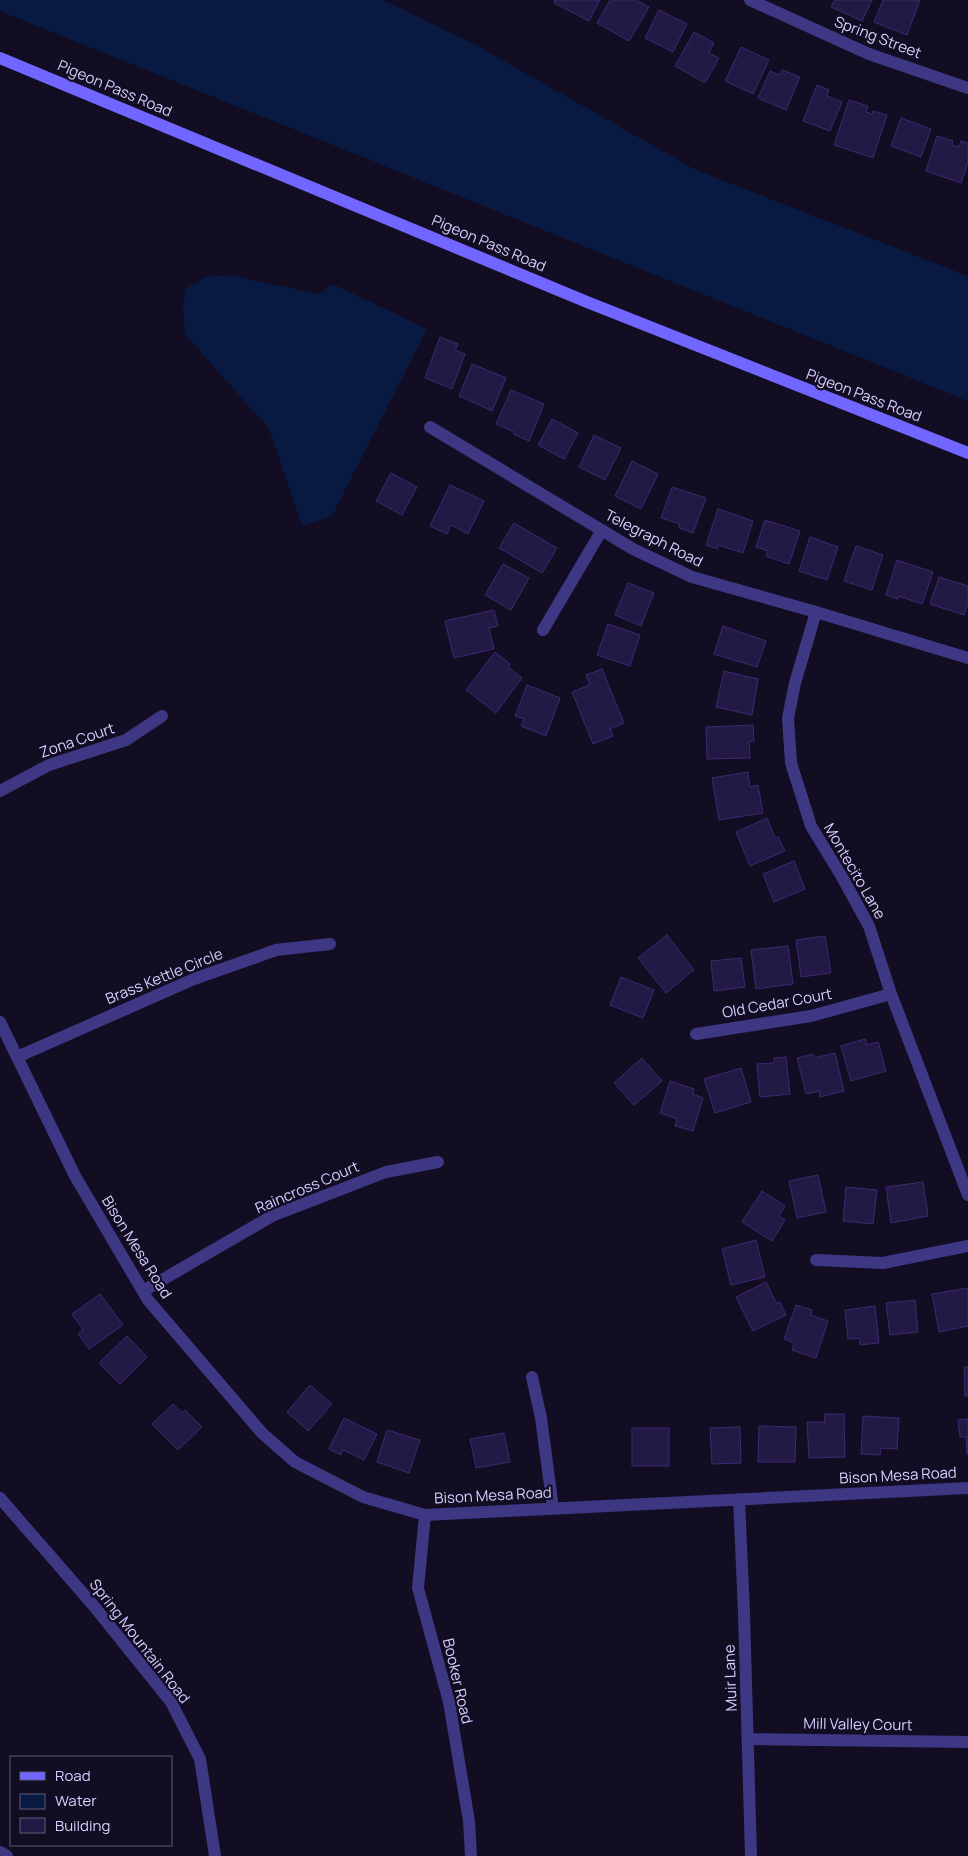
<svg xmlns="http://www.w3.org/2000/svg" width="968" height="1856" font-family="Manrope,sans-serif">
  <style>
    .water { fill: #081a41 }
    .building { fill: #231945; stroke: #3b2a72 }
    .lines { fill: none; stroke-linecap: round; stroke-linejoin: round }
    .street { stroke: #3d3784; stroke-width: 12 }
    .secondary { stroke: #7166ff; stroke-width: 12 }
    .labels { text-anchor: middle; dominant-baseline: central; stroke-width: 4.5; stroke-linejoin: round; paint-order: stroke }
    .street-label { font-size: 15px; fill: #d7cfff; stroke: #120d23 }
  </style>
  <rect width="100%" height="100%" fill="#120d23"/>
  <!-- water -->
  <path class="water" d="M0 0H383L476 45 696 170 968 276V401L0 11Z
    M228 275 319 294 333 284 427 329 332 516 302 526 269 429 185 334 183 311 185 289 206 277Z"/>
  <!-- building -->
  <path class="building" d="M555 0H600L589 21 554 3Z
    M610 0H636L649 7 629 41 597 23Z
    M835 0H872L862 21 831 7Z
    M883 0H920L907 35 874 22Z
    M659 10 687 24 673 52 645 38Z
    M694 32 714 43 709 53 719 58 705 83 675 66Z
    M741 47 769 60 753 94 725 81Z
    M782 70 800 77 786 110 758 98 770 71 779 75Z
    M817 85 829 90 827 96 842 102 830 131 803 121Z
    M849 100 868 106 866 112 872 114 873 111 887 115 873 158 834 145Z
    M901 118 931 129 921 157 891 146Z
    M937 136 953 141 952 145 959 147 961 141 968 143V162L961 183 926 171Z
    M440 337 458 344 455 350 465 354 452 389 425 378Z
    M472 364 506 378 492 411 459 396Z
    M511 390 544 404 529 441 513 434 514 432 496 424Z
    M552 419 578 433 564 459 538 445Z
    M594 435 621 448 605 480 579 467Z
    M632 461 658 474 641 509 615 496Z
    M391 473 417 487 402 515 376 501Z
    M450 485 484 501 468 534 451 525 447 534 430 526Z
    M672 487 706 498 693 533 679 528 680 524 661 518Z
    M718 509 753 521 743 553 718 545 717 549 706 545Z
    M765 520 800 531 789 564 766 556 768 551 756 547Z
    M514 523 557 548 542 573 499 548Z
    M810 537 838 547 827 580 799 571Z
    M856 546 883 555 872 590 844 581Z
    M897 560 933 572 922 604 899 596 898 599 886 595Z
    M503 564 529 578 511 610 485 595Z
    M939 577 968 586V603L964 615 930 604Z
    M628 583 654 593 641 626 615 615Z
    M494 610 498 626 489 628 494 649 454 658 445 621Z
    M608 624 640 635 630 666 597 655Z
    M723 626 766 641 757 667 714 654Z
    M495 652 510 664 508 667 522 678 496 713 466 690Z
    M602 669 624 723 610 729 613 736 593 744 572 692 590 685 586 675Z
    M724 671 758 679 752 715 716 707Z
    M527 685 560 698 546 736 521 726 524 719 515 716Z
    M753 725 754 741 749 742 750 758 707 759 706 727Z
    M748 772 750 787 758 785 763 813 719 820 712 778Z
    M767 818 775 838 778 837 785 851 750 866 736 832Z
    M794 861 805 889 774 902 763 874Z
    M667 935 694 970 666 993 638 958Z
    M825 936 831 973 801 977 796 940Z
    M788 946 793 984 756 989 751 950Z
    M741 958 745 987 714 991 711 961Z
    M621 977 654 990 643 1018 610 1005Z
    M865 1039 867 1045 878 1042 886 1071 851 1081 841 1046Z
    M835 1053 844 1091 820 1097 819 1091 806 1094 797 1058 813 1054 814 1058Z
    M786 1057 790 1094 760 1097 757 1064 774 1063V1058Z
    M642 1058 662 1081 634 1105 614 1083Z
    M741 1068 751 1102 715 1113 704 1079Z
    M670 1081 694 1089 693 1094 703 1098 693 1131 675 1126 677 1119 660 1113Z
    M818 1175 826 1212 797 1218 789 1181Z
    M923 1182 928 1216 891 1223 886 1187Z
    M846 1187 877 1190 873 1224 843 1221Z
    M762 1191 785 1206 779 1216 785 1220 772 1241 742 1222Z
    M756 1240 765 1277 731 1285 722 1249Z
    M766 1282 777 1304 780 1302 786 1315 753 1331 736 1297Z
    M968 1288V1326L939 1332 932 1294Z
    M100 1294 123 1325 89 1349 78 1334 83 1330 72 1314Z
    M915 1300 918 1332 890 1335 886 1303Z
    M796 1305 812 1310 811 1315 828 1321 816 1358 792 1350 794 1343 784 1339Z
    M875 1306 879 1343 860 1345 859 1338 848 1339 845 1310Z
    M127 1336 147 1357 120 1384 99 1363Z
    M964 1367H968V1396H965Z
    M310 1385 332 1404 308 1431 287 1412Z
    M173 1404 182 1413 185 1410 202 1427 178 1450 152 1424Z
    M824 1414H844L845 1457 809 1458 807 1422H825Z
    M863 1416 899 1418 897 1449 881 1448 880 1455 861 1454Z
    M344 1418 377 1434 364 1460 343 1450 341 1455 329 1449Z
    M968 1419V1454H967L966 1437H960L958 1420Z
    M759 1426 796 1427 795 1462H758Z
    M740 1427 741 1463 712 1464 710 1428Z
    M632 1428H669V1466H632Z
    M387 1430 420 1440 409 1473 377 1462Z
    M504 1433 510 1462 476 1468 470 1439Z"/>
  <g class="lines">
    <!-- street -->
    <path class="street" d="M750 0 869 54 968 88
      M430 427 633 549 692 577 816 612 968 658
      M816 612 795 683 788 718 791 763 811 826 842 877 869 926 891 994 968 1195
      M543 630 602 530
      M0 791 49 765 126 740 162 716
      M0 1022 75 1176 148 1300 262 1433 295 1462 363 1497 425 1515 968 1488
      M696 1034 811 1016 891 994
      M17 1057 194 979 276 950 330 944
      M816 1260 883 1263 968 1246
      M143 1291 272 1216 386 1172 438 1162
      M532 1377 541 1418 553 1508
      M0 1498 93 1605 171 1702 200 1759 215 1856
      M739 1499 744 1613 751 1856
      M425 1515 418 1588 449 1702 469 1821 471 1856
      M748 1739 968 1742
      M0 1852 7 1856"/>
    <!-- secondary -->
    <path class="secondary" d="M0 58 587 302 968 453"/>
  </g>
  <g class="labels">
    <!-- street labels -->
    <g class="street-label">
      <text transform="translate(878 37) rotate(21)">Spring Street</text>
      <text transform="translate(115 88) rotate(23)">Pigeon Pass Road</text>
      <text transform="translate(489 243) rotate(23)">Pigeon Pass Road</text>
      <text transform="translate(864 395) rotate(21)">Pigeon Pass Road</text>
      <text transform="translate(654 538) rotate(27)">Telegraph Road</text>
      <text transform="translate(77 740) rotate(-19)">Zona Court</text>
      <text transform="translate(855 871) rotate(60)">Montecito Lane</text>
      <text transform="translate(164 976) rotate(-22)">Brass Kettle Circle</text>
      <text transform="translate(777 1003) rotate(-10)">Old Cedar Court</text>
      <text transform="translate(307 1187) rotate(-23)">Raincross Court</text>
      <text transform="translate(137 1247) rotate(58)">Bison Mesa Road</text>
      <text transform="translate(898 1475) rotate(-3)">Bison Mesa Road</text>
      <text transform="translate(493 1495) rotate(-3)">Bison Mesa Road</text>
      <text transform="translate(140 1641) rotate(52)">Spring Mountain Road</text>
      <text transform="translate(730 1678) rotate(-92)">Muir Lane</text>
      <text transform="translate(458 1681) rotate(77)">Booker Road</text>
      <text transform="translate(858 1724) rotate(1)">Mill Valley Court</text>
    </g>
  </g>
  <!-- legend -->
  <rect x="10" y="1756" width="162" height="90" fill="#120d23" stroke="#615b7b"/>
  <rect x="20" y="1772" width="25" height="8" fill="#7166ff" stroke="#615b7b"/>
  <text x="55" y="1781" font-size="15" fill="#d7cfff">Road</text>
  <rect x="20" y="1794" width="25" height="15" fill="#081a41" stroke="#615b7b"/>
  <text x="55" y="1806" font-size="15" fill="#d7cfff">Water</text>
  <rect x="20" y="1818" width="25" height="15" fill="#231945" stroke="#615b7b"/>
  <text x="55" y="1831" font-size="15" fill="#d7cfff">Building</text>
</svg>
